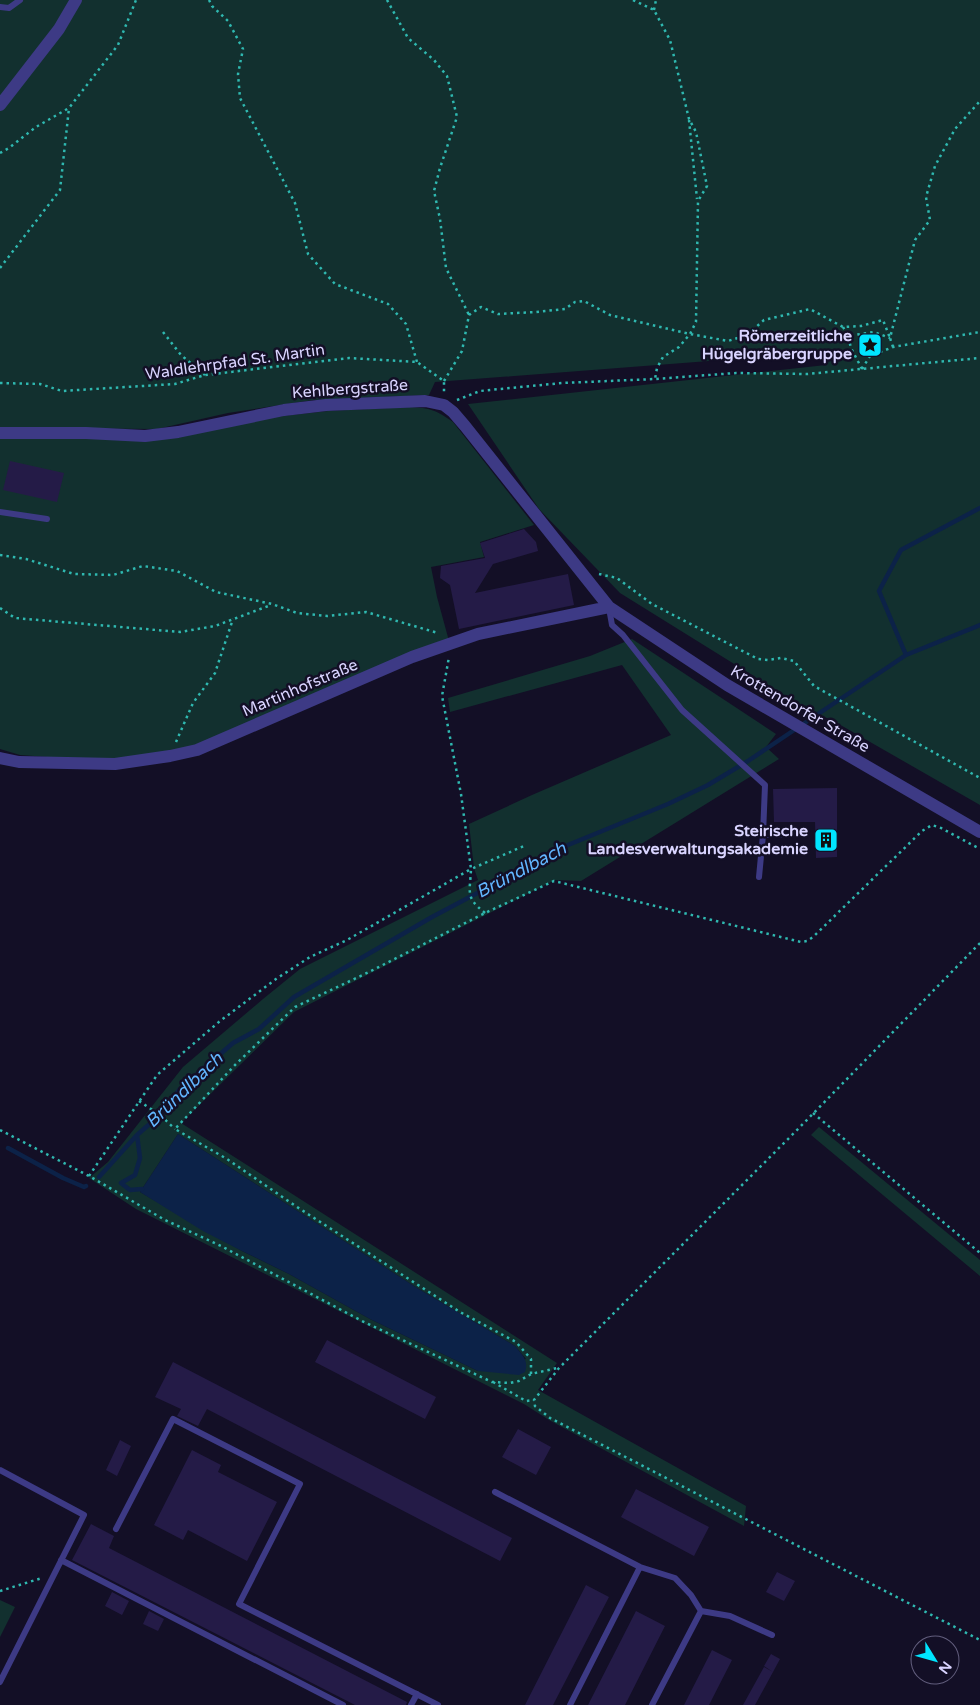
<svg xmlns="http://www.w3.org/2000/svg" width="980" height="1705" font-family="'Varela Round',sans-serif">
  <style>
    .green { fill: #12302f; fill-rule: evenodd }
    .water { fill: #0c2248 }
    .lines { fill: none; stroke-linecap: round; stroke-linejoin: round }
    .stream { stroke: #0c2248; stroke-width: 4.5 }
    .building { fill: #241b47 }
    .path { stroke: #2fb8b0; stroke-width: 2.5; stroke-dasharray: 2.5 4; stroke-linecap: butt }
    .lane { stroke: #3d3a85; stroke-width: 6 }
    .street { stroke: #3d3a85; stroke-width: 12 }
    .labels { text-anchor: middle; dominant-baseline: central; stroke-width: 5; stroke-linejoin: round; paint-order: stroke }
    .poi-label { font-size: 16px; font-weight: bold; fill: #d9d4ff; stroke: #130f26; text-anchor: end }
    .street-label { font-size: 16px; fill: #d9d4ff; stroke: #130f26 }
    .water-label { font-size: 18px; font-style: italic; fill: #62b6ff; stroke: #130f26 }
  </style>
  <rect width="100%" height="100%" fill="#130f26"/>
  <!-- green -->
  <path class="green" d="M0 0H980V805L837 723 802 706 620 593 539 509 468 404 826 365 812 353 435 382 429 395 313 400 228 413 157 429 0 428Z
    M409 407C431 408 436 410 453 422L534 525 480 542 484 557 431 567 437 597 449 641 188 749 118 762 20 755 0 749V439L55 437 86 438 328 411Z
    M632 639 776 734 766 747 779 759 581 881 555 880 294 1012 181 1123 557 1363 538 1390 746 1506 744 1526 549 1420 524 1404 136 1209 89 1178 108 1162 183 1067 263 999 300 969 478 880 474 868 469 824 532 795 671 735 622 665 450 712 448 698 590 656ZM178 1134 417 1288 515 1346 526 1359 478 1371 370 1319 289 1274 242 1251 140 1192Z
    M819 1127 980 1260V1276L811 1135Z
    M0 1600 15 1607 0 1637Z"/>
  <!-- water -->
  <path class="water" d="M178 1134 417 1288 515 1346C522 1355 529 1360 525 1372L519 1375 478 1371 370 1319 289 1274 242 1251 203 1231 140 1192Z"/>
  <g class="lines">
    <!-- stream -->
    <path class="stream" d="M906 655 980 625
      M137 1135 140 1158 135 1175 121 1183 130 1190 142 1189
      M8 1148 63 1178 84 1187 86 1186
      M99 1177 137 1135 160 1115 179 1090 233 1043 259 1029 294 997 432 917 568 845 668 804 708 785 748 761 906 655 879 591 901 550 980 508"/>
  </g>
  <!-- building -->
  <path class="building" d="M864 335 875 336V351H864Z
    M10 461 64 473 57 502 3 490Z
    M524 529 536 542 538 551 493 564 475 593 568 574 574 605 459 629 450 585 440 578 441 566 485 558 480 543Z
    M837 788V857L816 858 815 822H774L773 789Z
    M327 1340 436 1397 425 1419 315 1362Z
    M173 1362 512 1538 500 1561 207 1409 198 1426 177 1416 181 1409 155 1397Z
    M518 1429 551 1447 536 1475 502 1457Z
    M120 1440 131 1446 117 1476 106 1470Z
    M192 1450 221 1465 218 1472 277 1502 247 1561 188 1530 183 1540 154 1525Z
    M636 1489 709 1527 694 1556 621 1517Z
    M91 1524 114 1536 109 1548 407 1702 406 1705H355L72 1560Z
    M777 1572 795 1581 784 1601 766 1592Z
    M586 1585 609 1597 553 1705H525Z
    M112 1592 129 1601 122 1615 105 1606Z
    M149 1611 164 1619 158 1631 143 1624Z
    M636 1611 665 1626 625 1705H588Z
    M712 1650 732 1660 709 1705H684Z
    M771 1654 780 1659 773 1672 764 1666Z
    M764 1667 773 1672 755 1705H743Z"/>
  <g class="lines">
    <!-- path -->
    <path class="path" d="M209 0 212 6 228 21 243 49 238 74 240 98 295 203 308 254 335 284 388 304 406 324 417 362
      M387 0 408 38 434 60 447 76 457 117 440 168 434 191 440 219 446 268 469 315
      M633 0 654 10 670 40 689 119 696 132 707 186 698 201 696 322 690 334 679 347 663 357 657 368 655 379
      M654 10 656 0
      M689 120 697 199
      M0 153 9 148 36 127 69 108 118 45 136 0
      M0 268 60 190 69 108
      M843 327 848 336
      M163 332 181 355 205 375
      M893 347 890 338 915 240 930 220 926 197 935 166 955 129 980 101
      M862 369 870 356 893 347 980 332
      M862 369 851 348 848 336 874 332 890 338
      M444 381 462 351 469 315 481 307 498 314 536 312 565 309 575 302 584 301 610 315 690 334 728 341 747 335 764 320 810 309 843 327 861 326 883 320 890 338
      M0 383 40 384 62 391 175 384 205 375 349 358 417 362 444 381V393
      M457 400 480 391 562 383 655 379 736 373 807 374 980 358
      M0 555 26 559 74 574 113 575 143 566 177 571 216 592 272 604 297 613 327 616 366 612 438 633
      M599 574 617 578 652 604 758 659 768 660 781 658 794 661 814 686 980 778
      M0 608 15 618 180 632 215 626 271 605
      M176 742 193 703 215 673 233 619
      M485 913C465 897 470 893 471 869L524 846
      M980 943 799 1128 559 1368 534 1400 535 1406 550 1418 980 1640
      M139 1101 160 1115 175 1129
      M813 1113 980 1253
      M0 1130 89 1176 165 1220 221 1246 362 1321 492 1382 510 1383 519 1381 531 1374 557 1368
      M89 1176 157 1075 220 1021 276 979 310 957 347 940 471 869 461 794 442 696 449 657
      M531 1374V1359L516 1342 460 1312 297 1207 227 1159 175 1129 235 1065 295 1007 369 972 485 913 554 881 801 942 807 941 813 937 922 831 932 825 941 828 980 849
      M493 1382 526 1401 534 1400
      M0 1591 42 1578"/>
    <!-- lane -->
    <path class="lane" d="M0 7 9 8 20 0
      M0 512 47 519
      M609 608 612 625 623 635 682 710 765 785 763 835 798 834
      M759 877 763 835
      M0 1470 84 1515 0 1682
      M495 1492 640 1567 675 1578 691 1595 701 1611 730 1616 772 1635
      M116 1529 173 1419 300 1484 239 1604 438 1705
      M61 1560 343 1705
      M411 1705 417 1694
      M570 1705 640 1567
      M652 1705 701 1611"/>
    <!-- street -->
    <path class="street" d="M0 105 59 29 76 0
      M0 433H86L145 436 178 432 284 410 326 405 425 401 444 405 453 412 465 426 609 607 727 685 980 832
      M0 758 19 762 115 764 170 756 197 750 412 657 478 634 609 607"/>
  </g>
  <!-- icons -->
  <defs>
    <g id="sight-square" transform="scale(1.25)"><rect x="-9" y="-9" width="18" height="18" rx="4" fill="#00e5ff" stroke="#130f26"/><path d="M0-6L1.8-2.2L6-1.7L2.9 1.2L3.7 5.4L0 3.3L-3.7 5.4L-2.9 1.2L-6-1.7L-1.8-2.2Z" fill="#111"/></g>
    <g id="building-square" transform="scale(1.25)"><rect x="-9" y="-9" width="18" height="18" rx="4" fill="#00e5ff" stroke="#130f26"/><path d="M-4-6H4V6H1V3H-1V6H-4ZM-2.5-4.3h1.7v1.8h-1.7ZM.8-4.3h1.7v1.8H.8ZM-2.5-1h1.7V.8h-1.7ZM.8-1h1.7V.8H.8Z" fill="#111"/></g>
  </defs>
  <g fill-rule="evenodd">
    <use href="#sight-square" x="870" y="345"/>
    <use href="#building-square" x="826" y="840"/>
  </g>
  <g class="labels">
    <!-- poi labels -->
    <g class="poi-label">
      <text x="852" y="336">Römerzeitliche<tspan x="852" dy="18">Hügelgräbergruppe</tspan></text>
      <text x="808" y="831">Steirische<tspan x="808" dy="18">Landesverwaltungsakademie</tspan></text>
    </g>
    <!-- street labels -->
    <g class="street-label">
      <text transform="translate(235 362) rotate(-8)">Waldlehrpfad St. Martin</text>
      <text transform="translate(350 389) rotate(-4)">Kehlbergstraße</text>
      <text transform="translate(300 688) rotate(-23)">Martinhofstraße</text>
      <text transform="translate(800 709) rotate(30)">Krottendorfer Straße</text>
    </g>
    <!-- water labels -->
    <g class="water-label">
      <text transform="translate(521 870) rotate(-28)">Bründlbach</text>
      <text transform="translate(184 1090) rotate(-44)">Bründlbach</text>
    </g>
  </g>
  <!-- north arrow -->
  <g transform="translate(935 1660) rotate(127)"><circle r="24" fill="#130f26" stroke="#625e7d"/>
  <path d="M0-4L9 19L0 12L-9 19Z" fill="#00e5ff"/>
  <text y="-8" font-size="14" font-weight="bold" text-anchor="middle" fill="#d9d4ff">N</text>
  </g>
</svg>
